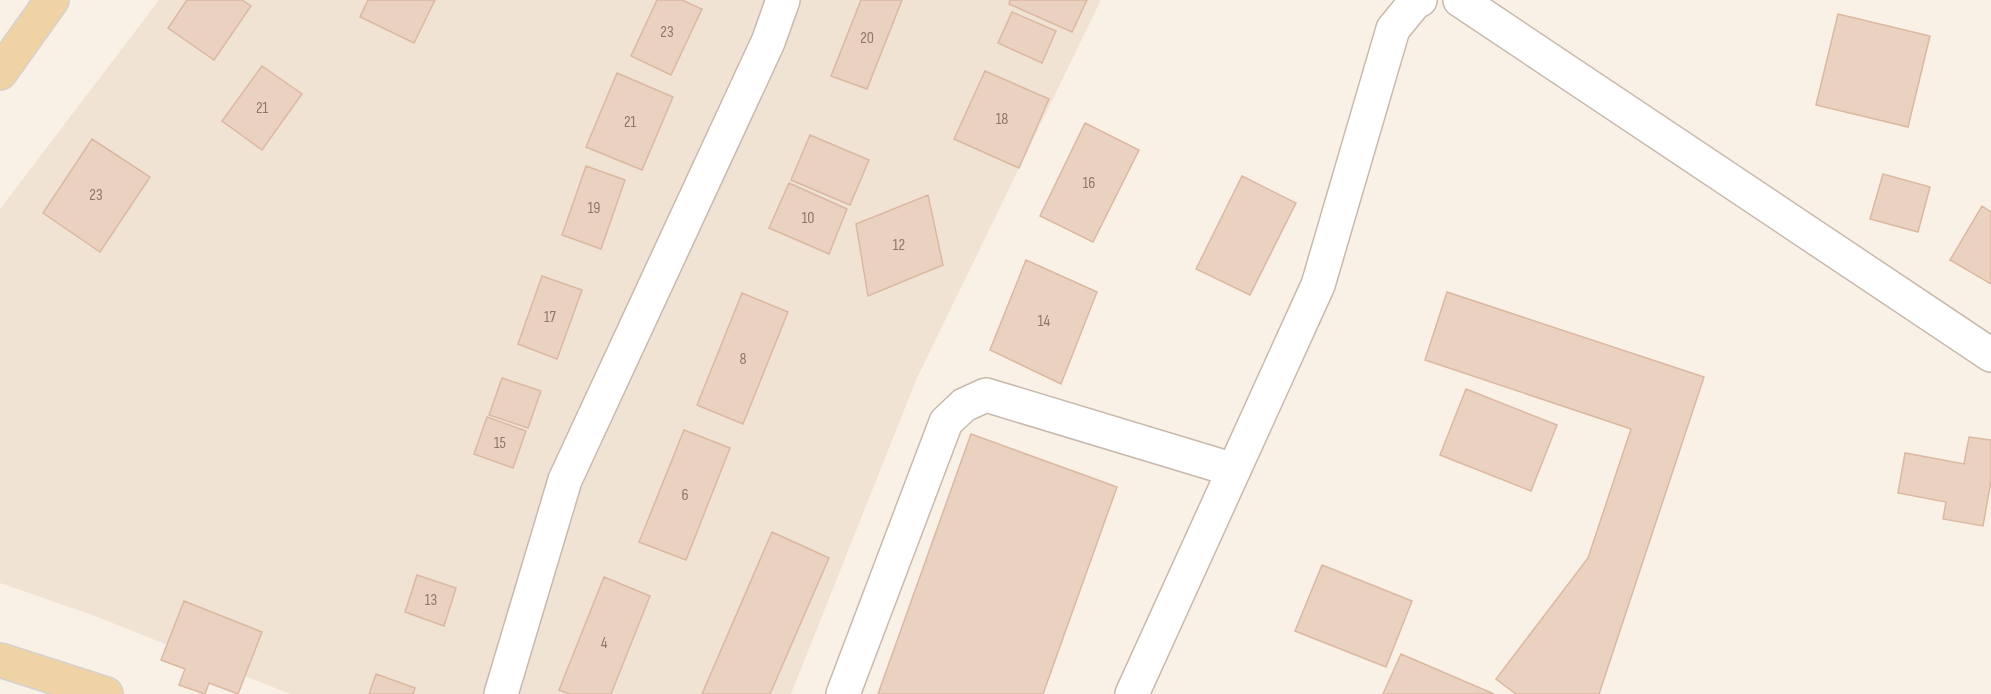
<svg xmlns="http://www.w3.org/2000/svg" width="1991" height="694" font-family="'Sofia Sans Condensed',sans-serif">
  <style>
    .residential { fill: #f0e3d4 }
    .building { fill: #ebd1c0; stroke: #dbb8a2; stroke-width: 1.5 }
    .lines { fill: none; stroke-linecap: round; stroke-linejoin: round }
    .minor-casing { stroke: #c8b9ac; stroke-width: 36 }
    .major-casing { stroke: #d6d1cd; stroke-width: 36 }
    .minor { stroke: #fff; stroke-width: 33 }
    .major { stroke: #f0d3a5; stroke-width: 33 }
    .labels { text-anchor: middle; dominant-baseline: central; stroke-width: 4.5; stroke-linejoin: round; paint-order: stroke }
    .number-label { font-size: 16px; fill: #8d776a }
  </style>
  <rect width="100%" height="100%" fill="#f9f1e5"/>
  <!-- residential -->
  <path class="residential" d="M159 0H1101L917 378 791 694H290L95 616 0 583V209Z"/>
  <!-- building -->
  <path class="building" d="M187 0H242L251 6 214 60 168 28Z
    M368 0H435L414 43 360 17Z
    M657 0H682L702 9 671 75 631 56Z
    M861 0H902L867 89 831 76Z
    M1010 0H1087L1072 32 1009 4Z
    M1012 12 1056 31 1042 63 998 43Z
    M1838 14 1930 36 1908 127 1816 105Z
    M262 66 302 94 262 150 222 121Z
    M985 71 1049 99 1019 168 954 139Z
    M617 73 673 97 642 170 586 147Z
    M1085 123 1139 150 1093 242 1040 216Z
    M810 135 869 160 850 205 791 180Z
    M92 139 150 177 100 252 43 213Z
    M586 166 625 180 601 249 562 235Z
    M1883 174 1930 187 1918 232 1870 219Z
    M1242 176 1296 203 1250 295 1196 269Z
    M789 183 847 209 829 254 769 228Z
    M928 195 943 265 868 296 856 224Z
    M1982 206 1991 212V284L1950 260Z
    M1026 260 1097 292 1061 384 990 350Z
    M542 276 582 290 557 359 518 344Z
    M1447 292 1704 377 1599 694H1516L1496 679 1588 558 1631 429 1425 360Z
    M742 293 788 312 743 424 697 405Z
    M502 378 541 391 528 428 489 415Z
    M1466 389 1557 425 1531 491 1440 455Z
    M487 417 526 431 513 468 474 454Z
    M684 430 730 448 686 560 639 542Z
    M971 434 1117 487 1043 694H878Z
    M1969 437 1991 440V481L1983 526 1943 519 1946 502 1898 493 1905 453 1964 464Z
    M772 532 829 558 770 694H702Z
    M1322 565 1412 601 1386 667 1295 631Z
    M417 575 456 588 444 626 405 612Z
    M604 577 650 596 611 694H570L559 690Z
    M184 601 262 632 238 694 209 683 205 694 179 685 185 669 161 660Z
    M1401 654 1494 694H1383Z
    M376 674 415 688 413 694H369Z"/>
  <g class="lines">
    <!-- minor casing -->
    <g class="minor-casing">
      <path id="minor" d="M1460 0 1991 355
        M501 694 565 480 768 42 783 0
        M843 694 946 422 964 405 986 395 1234 470
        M1132 694 1318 285 1393 29 1416 1 1420 0"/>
    </g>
    <!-- major casing -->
    <g class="major-casing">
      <path id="major" d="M0 73 52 0
        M0 660 106 694"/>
    </g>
    <!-- minor -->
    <use href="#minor" class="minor"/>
    <!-- major -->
    <use href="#major" class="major"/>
  </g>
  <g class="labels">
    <!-- number labels -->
    <g class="number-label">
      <text x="667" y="32">23</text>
      <text x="867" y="38">20</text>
      <text x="262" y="108">21</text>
      <text x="1002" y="119">18</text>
      <text x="630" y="122">21</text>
      <text x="1089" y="183">16</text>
      <text x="96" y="195">23</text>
      <text x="594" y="208">19</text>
      <text x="808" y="218">10</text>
      <text x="899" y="245">12</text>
      <text x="550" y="317">17</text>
      <text x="1044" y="321">14</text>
      <text x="743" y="359">8</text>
      <text x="500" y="443">15</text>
      <text x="685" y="495">6</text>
      <text x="431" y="600">13</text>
      <text x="604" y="643">4</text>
    </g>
  </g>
</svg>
